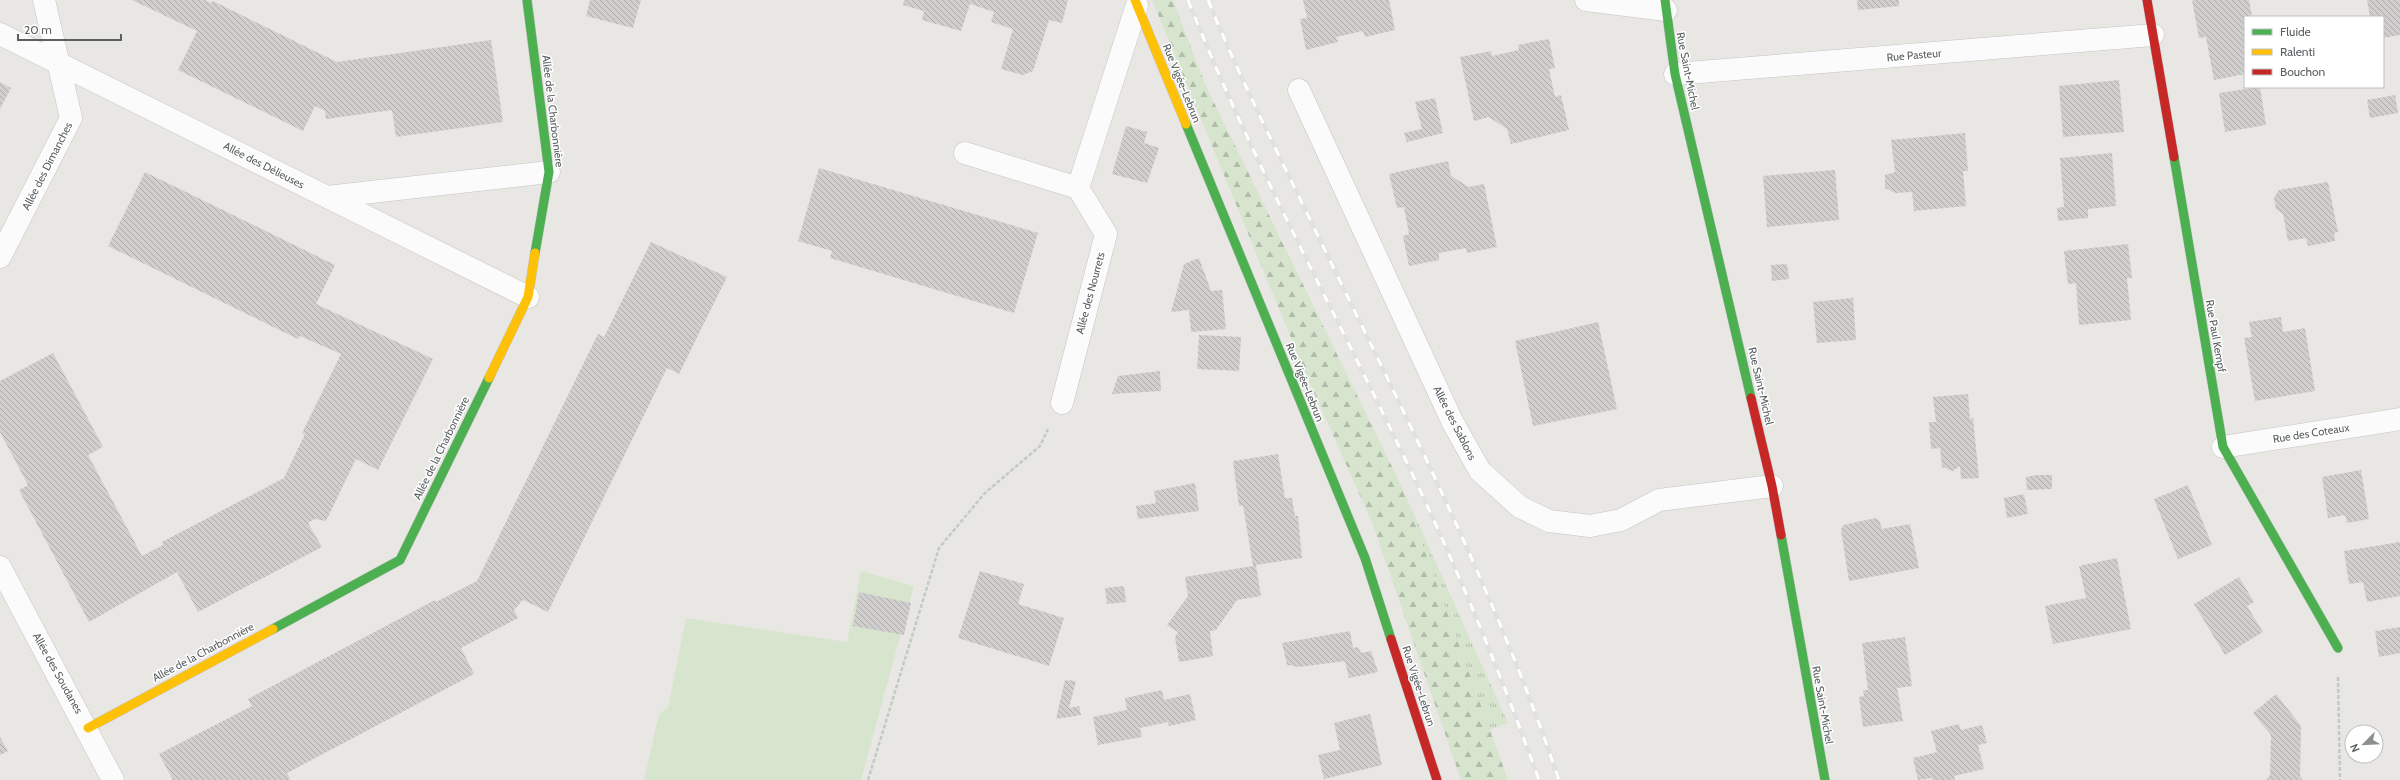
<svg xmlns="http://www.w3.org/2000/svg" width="2400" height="780" font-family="Cabin,sans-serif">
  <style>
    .grass { fill: url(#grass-tufts) }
    .forest { fill: url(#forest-firs) }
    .pitch { fill: #d7e5cf }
    .building { fill: url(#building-back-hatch) }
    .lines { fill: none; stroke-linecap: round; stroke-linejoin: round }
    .street-casing { stroke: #c4c4c4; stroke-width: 23 }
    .fast-casing { stroke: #c3c4c3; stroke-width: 10 }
    .slow-casing { stroke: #c3c4c3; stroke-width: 10 }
    .jam-casing { stroke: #c3c4c3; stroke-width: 10 }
    .path { stroke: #c3cac5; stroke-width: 2.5; stroke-dasharray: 4 2; stroke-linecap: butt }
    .street { stroke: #fcfbfb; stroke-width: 22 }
    .fast { stroke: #4caf50; stroke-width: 9 }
    .slow { stroke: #ffc107; stroke-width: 9 }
    .jam { stroke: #c62828; stroke-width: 9 }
    .rail-casing { stroke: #e0e1e1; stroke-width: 4.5 }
    .rail { stroke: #fff; stroke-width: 3; stroke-dasharray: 9; stroke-linecap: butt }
    .labels { text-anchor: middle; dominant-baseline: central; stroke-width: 3; stroke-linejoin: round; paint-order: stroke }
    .street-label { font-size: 11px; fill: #5a6062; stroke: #fff }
  </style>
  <defs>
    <pattern id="grass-tufts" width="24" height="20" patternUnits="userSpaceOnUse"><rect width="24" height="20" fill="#d7e5cf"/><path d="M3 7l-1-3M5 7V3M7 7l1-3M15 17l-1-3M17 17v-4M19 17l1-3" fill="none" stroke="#b1bdab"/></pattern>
    <pattern id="forest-firs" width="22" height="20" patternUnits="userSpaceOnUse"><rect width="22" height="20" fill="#d7e5cf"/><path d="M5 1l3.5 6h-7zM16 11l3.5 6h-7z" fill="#b1bdab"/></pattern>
    <pattern id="building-back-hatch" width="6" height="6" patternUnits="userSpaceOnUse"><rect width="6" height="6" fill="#d1cfce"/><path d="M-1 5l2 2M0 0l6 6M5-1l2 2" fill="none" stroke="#adabab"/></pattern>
  </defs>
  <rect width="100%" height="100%" fill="#e9e7e4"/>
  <!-- grass -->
  <path class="grass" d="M1400 483 1508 723 1489 730Z"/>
  <!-- forest -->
  <path class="forest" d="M1152 0H1173L1206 86 1400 483 1508 780H1461L1373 525 1305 372Z"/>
  <!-- pitch -->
  <path class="pitch" d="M861 571 914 586 861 780H644L659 714 668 707 686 618 847 642Z"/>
  <!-- building -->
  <path class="building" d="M132 0H205L211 3 213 1 337 62 491 40 503 122 396 137 392 110 326 119 325 111 315 106 303 131 178 70 197 31Z
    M590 0H641L633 28 586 16Z
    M904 0H1068L1062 23 1049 20 1033 71 1023 75 1001 69 1013 29 991 22 994 12 970 4 961 31 922 20 924 11 903 5Z
    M1303 0H1389L1395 30 1365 37 1363 31 1336 37 1338 42 1306 50 1300 19 1307 18Z
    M1857 0H1899V6L1858 10Z
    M2192 0H2249L2252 17H2245V74L2214 80 2206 37 2199 38Z
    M2367 0H2400V35L2383 38V17H2370Z
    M1549 39 1555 68 1549 69 1555 97 1561 95 1569 130 1511 144 1507 129 1489 117 1474 121 1460 57 1491 51 1492 56 1519 50 1518 45Z
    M2119 80 2124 132 2063 137 2059 86Z
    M0 82 11 88 0 109Z
    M2260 87 2266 125 2225 132 2219 93Z
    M2395 95 2398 113 2370 118 2367 100Z
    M1435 98 1443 133 1407 142 1404 133 1422 129 1415 102Z
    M1126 126 1147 132 1144 143 1159 148 1147 183 1112 174Z
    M1965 133 1968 171H1963L1966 206 1914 211 1912 192 1895 193 1885 188V175L1895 172 1891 140Z
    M2112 153 2116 206 2088 209V218L2058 221 2057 208 2064 207 2060 158Z
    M1448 161 1451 176 1469 187 1484 184 1497 247 1467 253 1466 248 1439 253V260L1409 266 1403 236 1409 234 1404 207 1397 208 1389 174Z
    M819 168 1038 233 1014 313 830 258 832 251 798 241Z
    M1835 170 1839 220 1767 227 1763 176Z
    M145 172 335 265 316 304 433 359 378 470 356 459 326 521 315 519 308 523 322 547 198 612 177 572 89 622 19 490 28 485 0 432V381L53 353 103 447 88 455 142 556 163 545 162 542 284 478 305 434 302 433 341 354 300 336 298 339 108 246Z
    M2328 182 2338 232 2334 233 2335 241 2308 246 2306 238 2288 241 2283 214 2276 209 2274 198 2279 190Z
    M651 242 727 277 679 374 667 368 548 612 523 600 514 610 518 618 461 648 474 674 287 773 290 779 289 780H173L159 754 252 706 248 699 435 600 436 602 477 581 598 334 604 337Z
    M2128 244 2132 278H2127L2131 320 2079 325 2076 283 2068 284 2064 251Z
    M1199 258 1211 291 1222 290 1226 329 1191 332 1189 310 1171 312 1184 264Z
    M1787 264 1789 279 1772 281 1771 265Z
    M1853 298 1856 340 1817 343 1813 302Z
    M2281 317 2283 332 2305 328 2315 391 2255 401 2244 338 2252 337 2249 322Z
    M1598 322 1617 409 1533 426 1515 341Z
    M1199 335 1241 337 1239 371 1197 369Z
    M1160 371 1161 391 1112 394 1118 376Z
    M1968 394 1970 419 1973 418 1979 478 1961 479 1960 466 1953 471 1942 467 1940 448 1931 449 1929 422H1936L1933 397Z
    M1278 454 1285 498H1292L1295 516H1298L1302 558 1256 565 1261 596 1237 600 1216 630 1210 631 1213 656 1179 662 1175 637 1178 632 1167 625 1188 596 1185 577 1253 566 1243 505 1239 506 1233 461Z
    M2361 470 2369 519 2347 523 2345 515 2328 518 2322 477Z
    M2037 475H2052V489L2027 490 2026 477Z
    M1195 483 1199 511 1138 519 1136 506 1156 503 1154 491Z
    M2188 485 2212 545 2178 559 2154 499Z
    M2024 494 2028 514 2007 518 2004 498Z
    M1876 518 1880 522 1882 529 1910 524 1919 568 1849 581 1841 530 1843 525Z
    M2400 542V596L2367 602 2363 582 2349 584 2344 551Z
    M2117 558 2131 629 2053 644 2045 606 2086 598 2079 566Z
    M980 571 1024 584 1018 604 1064 618 1049 666 958 638Z
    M2239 577 2254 602 2247 606 2263 632 2225 655 2194 604Z
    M1124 586 1126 602 1107 604 1105 588Z
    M859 592 911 603 904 635 853 626Z
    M2400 627V653L2379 657 2375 631Z
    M1350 631 1353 648 1358 647 1361 653 1371 651 1378 672 1349 678 1345 661 1299 667 1287 665 1282 643Z
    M1905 637 1912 686 1897 688 1903 721 1863 727 1859 697 1864 696 1863 690H1868L1862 643Z
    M1065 680 1076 681 1069 708 1079 706 1081 715 1056 719Z
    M1162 690 1164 700 1190 694 1196 720 1169 726 1168 722 1140 728 1142 737 1098 745 1093 717 1127 710 1125 698Z
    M2276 694 2301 726 2300 776 2303 780H2266L2270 775 2271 735 2253 713Z
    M1370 714 1382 765 1324 779 1318 755 1340 750 1334 723Z
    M1959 724 1961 730 1982 725 1987 743 1978 745 1984 769 1954 776 1955 780H1932V778L1918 780 1913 758 1937 752 1931 731Z
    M0 737 8 751 0 755Z"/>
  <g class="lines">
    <!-- street casing -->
    <g class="street-casing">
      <path id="street" d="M1586 0 1666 10
        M0 34 528 297
        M1675 74 2153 35
        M1299 90 1453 423 1480 471 1520 507 1549 521 1590 526 1621 520 1659 500 1772 486
        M965 153 1078 188
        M327 197 549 172
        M0 257 71 118 44 0
        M1062 403 1106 234 1078 188 1137 5
        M2223 447 2400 419
        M0 567 113 780"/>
    </g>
    <!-- fast casing -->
    <g class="fast-casing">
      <path id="fast" d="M527 0 549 172 535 253
        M1665 0 1675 74 1751 398
        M1186 124 1365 558 1391 639
        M2174 157 2223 447 2338 648
        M1781 535 1825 780
        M273 629 400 560 489 378"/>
    </g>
    <!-- slow casing -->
    <g class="slow-casing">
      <path id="slow" d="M1135 0 1186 124
        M489 378 528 297 535 253
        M88 728 273 629"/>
    </g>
    <!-- jam casing -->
    <g class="jam-casing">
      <path id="jam" d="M2147 0 2174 157
        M1751 398 1772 486 1781 535
        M1391 639 1437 780"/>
    </g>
    <!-- path -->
    <path class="path" d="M2338 677 2340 780
      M868 780 939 548 985 493 1040 446 1048 429"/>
    <!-- street -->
    <use href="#street" class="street"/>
    <!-- fast -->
    <use href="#fast" class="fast"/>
    <!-- slow -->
    <use href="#slow" class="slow"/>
    <!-- jam -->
    <use href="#jam" class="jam"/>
    <!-- rail casing -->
    <g class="rail-casing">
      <path id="rail" d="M1188 0C1254 167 1342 324 1418 486 1463 582 1503 680 1539 780
        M1208 0C1241 81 1281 159 1319 238 1405 415 1496 593 1559 780"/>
    </g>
    <!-- rail -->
    <use href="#rail" class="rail"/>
  </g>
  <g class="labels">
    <!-- street labels -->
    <g class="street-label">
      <text transform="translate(1914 55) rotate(-5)">Rue Pasteur</text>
      <text transform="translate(1688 71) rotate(79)">Rue Saint-Michel</text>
      <text transform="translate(1182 83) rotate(68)">Rue Vigée-Lebrun</text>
      <text transform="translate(553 111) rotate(83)">Allée de la Charbonnière</text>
      <text transform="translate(264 165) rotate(27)">Allée des Délieuses</text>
      <text transform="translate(47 166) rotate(-63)">Allée des Dimanches</text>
      <text transform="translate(1090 293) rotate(-75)">Allée des Nourrets</text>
      <text transform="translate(2216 336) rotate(80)">Rue Paul Kempf</text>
      <text transform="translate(1305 382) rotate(68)">Rue Vigée-Lebrun</text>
      <text transform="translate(1761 386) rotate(77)">Rue Saint-Michel</text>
      <text transform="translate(1455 423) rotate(63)">Allée des Sablons</text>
      <text transform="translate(2311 433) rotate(-9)">Rue des Coteaux</text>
      <text transform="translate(441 448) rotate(-64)">Allée de la Charbonnière</text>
      <text transform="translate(203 652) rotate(-28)">Allée de la Charbonnière</text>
      <text transform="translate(58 673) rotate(61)">Allée des Soudanes</text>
      <text transform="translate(1419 686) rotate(72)">Rue Vigée-Lebrun</text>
      <text transform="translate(1823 705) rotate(80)">Rue Saint-Michel</text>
    </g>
  </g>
  <!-- legend -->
  <rect x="2244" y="16" width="140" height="72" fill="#ffffff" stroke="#bdbfc0"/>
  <rect x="2252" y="29" width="20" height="6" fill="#4caf50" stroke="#bdbfc0"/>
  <text x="2280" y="36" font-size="12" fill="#5a6062">Fluide</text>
  <rect x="2252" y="49" width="20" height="6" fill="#ffc107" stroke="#bdbfc0"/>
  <text x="2280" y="56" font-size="12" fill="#5a6062">Ralenti</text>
  <rect x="2252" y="69" width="20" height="6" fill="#c62828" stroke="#bdbfc0"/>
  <text x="2280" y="76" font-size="12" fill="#5a6062">Bouchon</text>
  <!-- north arrow -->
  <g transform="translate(2364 744) rotate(246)"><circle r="19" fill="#ffffff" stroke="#bdbfc0"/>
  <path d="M0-3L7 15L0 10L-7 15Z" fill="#8c8f90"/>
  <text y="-6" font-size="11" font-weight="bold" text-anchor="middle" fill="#5a6062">N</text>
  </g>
  <!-- scale -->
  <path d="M18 34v6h103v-6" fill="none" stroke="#5a6062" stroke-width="2"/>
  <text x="24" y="34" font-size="12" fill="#5a6062" stroke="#ffffff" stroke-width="3" paint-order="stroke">20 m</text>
</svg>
